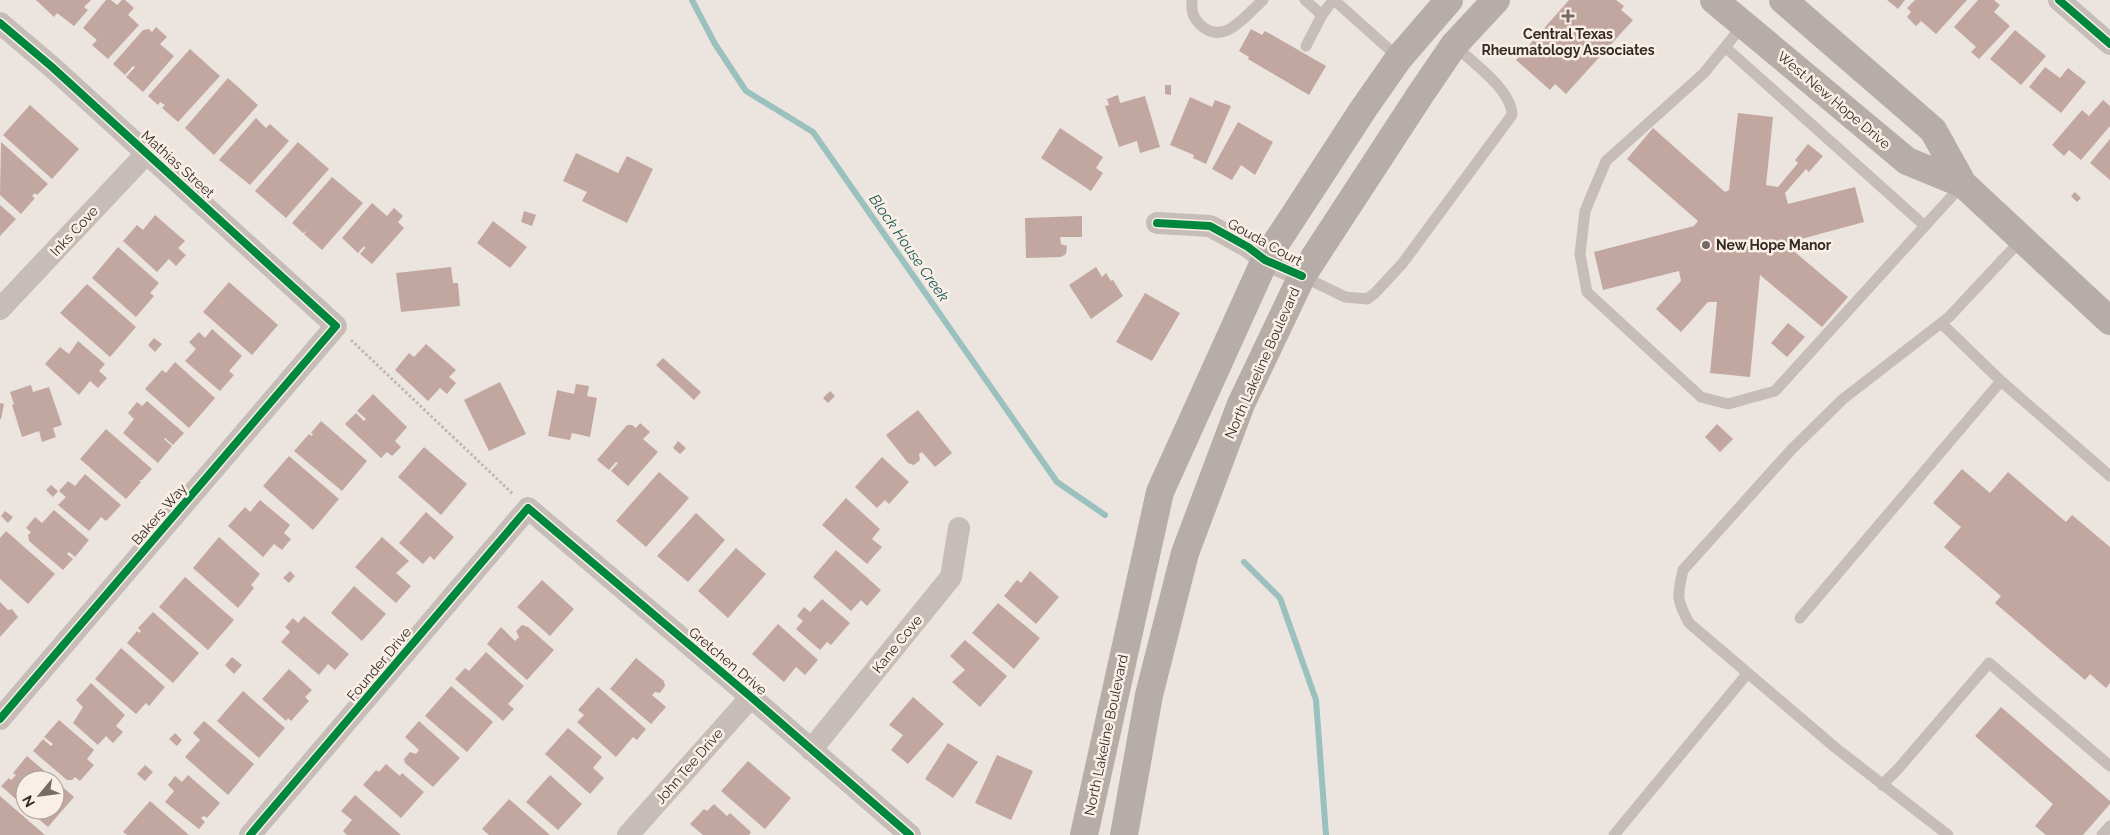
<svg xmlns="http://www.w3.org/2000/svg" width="2110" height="835" font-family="Raleway,sans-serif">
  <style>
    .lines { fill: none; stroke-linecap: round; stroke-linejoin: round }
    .stream { stroke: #9ac1bd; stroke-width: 6 }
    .building { fill: #c1a7a0 }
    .path { stroke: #beb6b1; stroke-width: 3; stroke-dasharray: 2.5 2.5; stroke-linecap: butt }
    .lane { stroke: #c6bdb8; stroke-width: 11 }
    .street { stroke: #c6bdb8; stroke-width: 22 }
    .secondary { stroke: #b6ada9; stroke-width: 28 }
    .cycleway-casing { stroke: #faefe6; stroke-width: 11 }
    .cycleway { stroke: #00873e; stroke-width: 8 }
    .poi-dot { fill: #766b67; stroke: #faefe6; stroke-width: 2 }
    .labels { text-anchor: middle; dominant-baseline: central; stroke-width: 5; stroke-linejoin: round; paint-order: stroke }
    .poi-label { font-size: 14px; font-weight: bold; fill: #362a27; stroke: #faefe6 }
    .street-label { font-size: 14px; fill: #362a27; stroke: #faefe6 }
    .water-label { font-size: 15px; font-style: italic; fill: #1b5958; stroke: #faefe6 }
  </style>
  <rect width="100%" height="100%" fill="#ece5df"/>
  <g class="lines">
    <!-- stream -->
    <path class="stream" d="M692 0 715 44 746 91 813 132 1057 482 1105 515
      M1244 562 1280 598 1316 700 1326 835"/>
  </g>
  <!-- building -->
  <path class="building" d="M36 0H91L84 7 88 10 74 26 57 13 54 17Z
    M106 0H111L117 5 122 0H125L134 8 128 15 139 25 108 59 92 45 97 40 83 28Z
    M1569 0H1616L1624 6 1621 10 1633 20 1566 94 1555 84 1550 90 1516 60Z
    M1887 0H1905L1898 9Z
    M1915 0H1967L1936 34 1921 21 1916 26 1907 17 1911 12 1907 8Z
    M1978 0H1994L2000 5 1994 12 2010 26 1979 59 1971 52 1976 47 1954 27Z
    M156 27 167 37 160 44 174 56 143 92 126 77 135 67 133 66 125 75 113 64 143 30 149 29 152 32Z
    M1251 29 1262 35 1265 31 1326 66 1309 95 1248 59 1249 57 1239 51Z
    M2015 30 2046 56 2021 85 1990 59Z
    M190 49 220 76 178 122 162 108 165 105 160 102 158 105 148 96Z
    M2045 67 2060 78 2068 68 2086 82 2061 113 2029 87Z
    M228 78 258 105 214 155 185 128Z
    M1165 85H1171V95L1165 94Z
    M1118 95 1120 103 1145 96 1160 147 1140 153 1137 141 1119 147 1105 106 1109 105 1107 99Z
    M1190 97 1212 107 1215 100 1231 106 1206 164 1193 158 1194 155 1170 145Z
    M2103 100 2110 106V126L2081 160 2069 150 2064 156 2052 145 2082 110 2089 116Z
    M30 105 79 149 52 179 3 135Z
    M1738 113 1773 117 1766 185 1778 187 1798 163 1795 160 1808 144 1823 156 1809 172 1806 169 1785 193 1788 204 1855 187 1864 222 1790 242 1789 247 1848 297 1822 327 1760 275 1750 377 1710 373 1717 302H1708L1681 332 1656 309 1681 281 1679 271 1603 290 1594 252 1694 226 1698 221 1627 159 1653 128 1725 192 1729 190Z
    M256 118 266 128 270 124 289 141 250 185 219 160Z
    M1238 122 1273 142 1255 175 1241 165 1232 180 1212 169Z
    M1060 128 1103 157 1096 168 1103 173 1091 191 1041 158Z
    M2110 139V180L2090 163Z
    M1 142 48 184 37 195 35 193 32 196 35 198 21 214 0 195Z
    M298 142 329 169 286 218 255 191Z
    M576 153 618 173 627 156 653 169 627 223 582 201 587 192 563 181Z
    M332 177 363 203 322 250 304 234 307 231 303 233 292 223Z
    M2075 192 2081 198 2077 202 2071 196Z
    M372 203 387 216 394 208 403 216 398 222 404 228 372 264 360 254 365 248 364 246 358 253 342 238Z
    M0 205 16 219 0 236Z
    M524 211 536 215 532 226 521 222Z
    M155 215 185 241 178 248 186 255 176 266 169 259 157 272 123 241 137 225 143 230Z
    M1082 216V237H1060L1061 244 1067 246 1066 254 1061 257 1026 258 1025 218Z
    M493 221 527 247 510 268 477 243Z
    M118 247 159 283 150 293 154 296 136 317 92 278Z
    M451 267 453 283H458L460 306 401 312 396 273Z
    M1096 267 1102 277 1106 273 1111 281 1113 280 1123 296 1091 319 1069 285Z
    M229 282 278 325 252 355 203 312Z
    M87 284 136 327 110 357 60 313Z
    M1145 293 1180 313 1152 361 1116 342Z
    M1788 323 1805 337 1787 357 1771 343Z
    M212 329 242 356 229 371 234 375 220 391 185 361 196 349 189 342 199 332 205 338Z
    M154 338 162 344 155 352 148 345Z
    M78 341 105 364 99 371 107 378 98 388 90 381 79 395 45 364 60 347 69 354Z
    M426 344 456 370 449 377 456 383 447 394 440 388 428 401 395 370 409 353 414 357Z
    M663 358 701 392 694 400 656 365Z
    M175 362 215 398 189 428 145 389 162 370 166 373Z
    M500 382 526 434 489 451 464 400Z
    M576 384 589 386 587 396 597 398 590 437 572 433 570 440 548 436 557 390 574 394Z
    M31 385 33 392 49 387 62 425 53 428 56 437 42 442 39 431 22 437 12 405 14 404 10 392Z
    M830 391 835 396 828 403 823 398Z
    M373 394 407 427 395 441 401 447 392 456 387 452 381 458 345 424 356 413 364 421 366 419 357 411Z
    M147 401 184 433 173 445 165 438 164 439 172 446 158 463 123 433 134 419 128 413 137 402 142 406Z
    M0 403 4 404 1 419H0Z
    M918 410 952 453 935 467 922 452 919 454 920 460 914 465 908 463 886 435Z
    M321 421 367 461 342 491 294 451 309 434 312 436 313 434 311 433Z
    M640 423 650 432 643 439 658 452 628 486 611 471 618 463 616 462 609 470 597 460 627 425H632L636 428Z
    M1717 424 1733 439 1720 452 1705 437Z
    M106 429 152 469 142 480H139L141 482 126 499 80 459Z
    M678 441 686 448 680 454 673 448Z
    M424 447 467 484 441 515 398 477Z
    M289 456 339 499 313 530 263 486Z
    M882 457 909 482 889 504 885 500 877 508 855 487Z
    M1962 469 1990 493 2008 472 2066 522 2072 515 2110 547V683L2106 688 2090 674 2085 680 1995 603 2001 596 1944 547 1961 527 1933 503Z
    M659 472 689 498 646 547 616 521Z
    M85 474 121 505 106 521 101 517 89 531 58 505 66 497 59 491 68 481 75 486Z
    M51 485 58 491 53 497 46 490Z
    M846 498 880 529 872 539 882 547 867 564 822 525Z
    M260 500 290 525 284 533 291 539 282 550 274 544 263 557 228 526 245 507 250 512Z
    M54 510 89 540 75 557 69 552 67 554 73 559 63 570 29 541 28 535 31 532 26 528 35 517 42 523Z
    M5 511 13 517 8 523 1 516Z
    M426 512 454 537 434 560 430 556 423 564 399 543Z
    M696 513 725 540 688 582 657 556Z
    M6 531 55 574 28 604 0 579V538Z
    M219 537 260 574 251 585 254 588 238 608 193 568Z
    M382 537 409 561 396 573 411 586 396 603 355 567Z
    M736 548 766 574 728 618 698 591Z
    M836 550 881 590 867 606 861 600 851 611 813 577Z
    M290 571 295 576 289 583 283 578Z
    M1030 571 1059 597 1036 624 1004 596 1017 580 1021 583Z
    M185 577 234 620 208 650 159 607Z
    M542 580 574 609 550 636 517 607Z
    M354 586 386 614 362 641 331 613Z
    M822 599 850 623 831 645 827 642 820 650 796 629 803 621 797 616 804 607 810 612Z
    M0 602 8 610 12 609 18 617 0 637Z
    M998 603 1040 638 1014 669 972 633Z
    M153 612 199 653 173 683 127 643 137 631 139 633 141 631 138 628Z
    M304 616 349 654 335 670 328 664 319 675 281 642 290 632 285 627 293 618 298 623Z
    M778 624 818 660 805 675 796 667 784 682 752 654Z
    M522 625 528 627 554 650 527 680 487 644 501 627 515 641 519 637 516 631Z
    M965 640 1007 676 980 707 952 682 965 670 950 656Z
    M121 648 165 687 149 706 146 703 136 714 95 679Z
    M486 652 524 686 508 704 514 709 503 721 455 679 465 668 469 671Z
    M232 657 242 665 234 674 225 665Z
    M636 658 664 681 665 686 660 693 655 692 652 695 666 707 651 724 610 689Z
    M289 669 312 690 305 697 309 701 291 721 288 718 286 721 262 699Z
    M91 683 125 715 116 726 123 732 113 743 106 736 98 745 73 723 83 707 76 700Z
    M451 686 493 722 467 752 425 716Z
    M598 687 646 729 637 740 633 737 616 757 577 722 584 715 578 710Z
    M243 691 285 728 259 758 217 721Z
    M913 697 944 724 908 764 891 750 903 735 889 725Z
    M2001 707 2110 801V804L2083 835H2046L2035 826 2053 804 1975 736Z
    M59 720 94 750 87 759 94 765 80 781 75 777 72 780H67L33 751 43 739 51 746 53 744 44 737Z
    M204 721 254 764 228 795 185 757 200 740 193 733Z
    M419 721 460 758 433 787 405 763 404 759 410 752 416 754 419 750 405 737Z
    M568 728 602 757 593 768 604 778 590 794 545 754Z
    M175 733 182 740 177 746 169 739Z
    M948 743 978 762 953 798 925 779Z
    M997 755 1033 771 1011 820 975 803Z
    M27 756 55 780H25V807L1 786 9 778 11 780 16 775 13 773Z
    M748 761 791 798 765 829 721 791Z
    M386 764 400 776 402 773 424 792 401 818 363 785 376 770 379 772Z
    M145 765 153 772 145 781 137 774Z
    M188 775 220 803 207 818 204 816 201 818 205 822 199 829 165 802 174 791 168 785 175 776 182 782Z
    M550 775 582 804 558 830 526 802Z
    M55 780 74 797 48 827 28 810H55Z
    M355 795 401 835H347L343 831 352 820 341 811Z
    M0 796 45 835H0Z
    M509 799 550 835H489L482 829Z
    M150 801 189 835H127L123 832Z
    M714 804 727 816 730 813 751 832 749 835H703L690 824 704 809 707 811Z"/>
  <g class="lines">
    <!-- path -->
    <path class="path" d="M351 340 513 494"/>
    <!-- lane -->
    <path class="lane" d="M1192 0C1191 12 1193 19 1203 27 1225 45 1247 14 1263 0
      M1305 0 1322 15
      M1334 0 1399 58
      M1743 25 1704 73 1606 161 1585 211 1580 254 1587 292 1701 397 1728 404 1775 391 1963 184
      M1306 46 1322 15 1333 0
      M1725 47 1925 226
      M1302 276 1345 297 1367 299 1375 293 1402 264 1512 115C1512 90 1472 62 1454 45
      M2001 381 2110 476
      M1800 618 2001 381 1941 323
      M1882 785 1898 769 1989 663 2110 766
      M1614 835 1747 674
      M1948 835 1837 749 1689 623C1676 599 1677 596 1683 570L1792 449 1843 399 1949 317 2022 239
      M2102 835 2110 826"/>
    <!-- street -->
    <path class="street" d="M2059 0 2110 44
      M0 23 52 67 336 326 0 719
      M1157 223 1210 226 1248 247 1265 260 1302 276
      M0 309 147 153
      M811 750 951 577 959 528
      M250 835 528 508 751 697 910 835
      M628 835 751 697"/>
    <!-- secondary -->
    <path class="secondary" d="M1714 0 1907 161 1963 184
      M1783 0 1933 130 1963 184 2110 321
      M1084 835 1160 492 1265 260 1364 108 1399 58 1449 0
      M1124 835 1149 695 1185 553 1241 404 1302 276 1420 95 1454 45 1496 0"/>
    <!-- cycleway casing -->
    <g class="cycleway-casing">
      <path id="cycleway" d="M2059 0 2110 44
        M0 23 52 67 336 326 0 719
        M1157 223 1210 226 1248 247 1265 260 1302 276
        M250 835 528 508 751 697 910 835"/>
    </g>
    <!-- cycleway -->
    <use href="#cycleway" class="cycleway"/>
  </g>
  <!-- markers -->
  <g class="poi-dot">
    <path d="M1565.5 8.5h5v5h5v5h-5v5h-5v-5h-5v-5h5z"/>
    <circle cx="1706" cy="245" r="5"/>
  </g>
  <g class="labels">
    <!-- poi labels -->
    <g class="poi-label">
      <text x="1568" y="34">Central Texas<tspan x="1568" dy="16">Rheumatology Associates</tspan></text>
      <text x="1716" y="245" text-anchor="start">New Hope Manor</text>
    </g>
    <!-- street labels -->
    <g class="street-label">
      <text transform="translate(1834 100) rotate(40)">West New Hope Drive</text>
      <text transform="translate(178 164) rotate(42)">Mathias Street</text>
      <text transform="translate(74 231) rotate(-47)">Inks Cove</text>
      <text transform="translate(1265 242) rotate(29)">Gouda Court</text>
      <text transform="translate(1262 363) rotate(-66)">North Lakeline Boulevard</text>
      <text transform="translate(159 514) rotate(-49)">Bakers Way</text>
      <text transform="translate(897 644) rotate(-51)">Kane Cove</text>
      <text transform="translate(728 661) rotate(40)">Gretchen Drive</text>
      <text transform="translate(379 664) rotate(-50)">Founder Drive</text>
      <text transform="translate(1106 735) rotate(-78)">North Lakeline Boulevard</text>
      <text transform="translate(689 766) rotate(-49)">John Tee Drive</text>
    </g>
    <!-- water labels -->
    <g class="water-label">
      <text transform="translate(909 248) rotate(55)">Block House Creek</text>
    </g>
  </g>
  <!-- north arrow -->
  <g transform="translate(40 795) rotate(241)"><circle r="24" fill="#faefe6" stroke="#aca09a"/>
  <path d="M0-4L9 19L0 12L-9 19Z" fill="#766b67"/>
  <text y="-8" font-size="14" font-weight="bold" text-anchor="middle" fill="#362a27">N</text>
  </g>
</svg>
